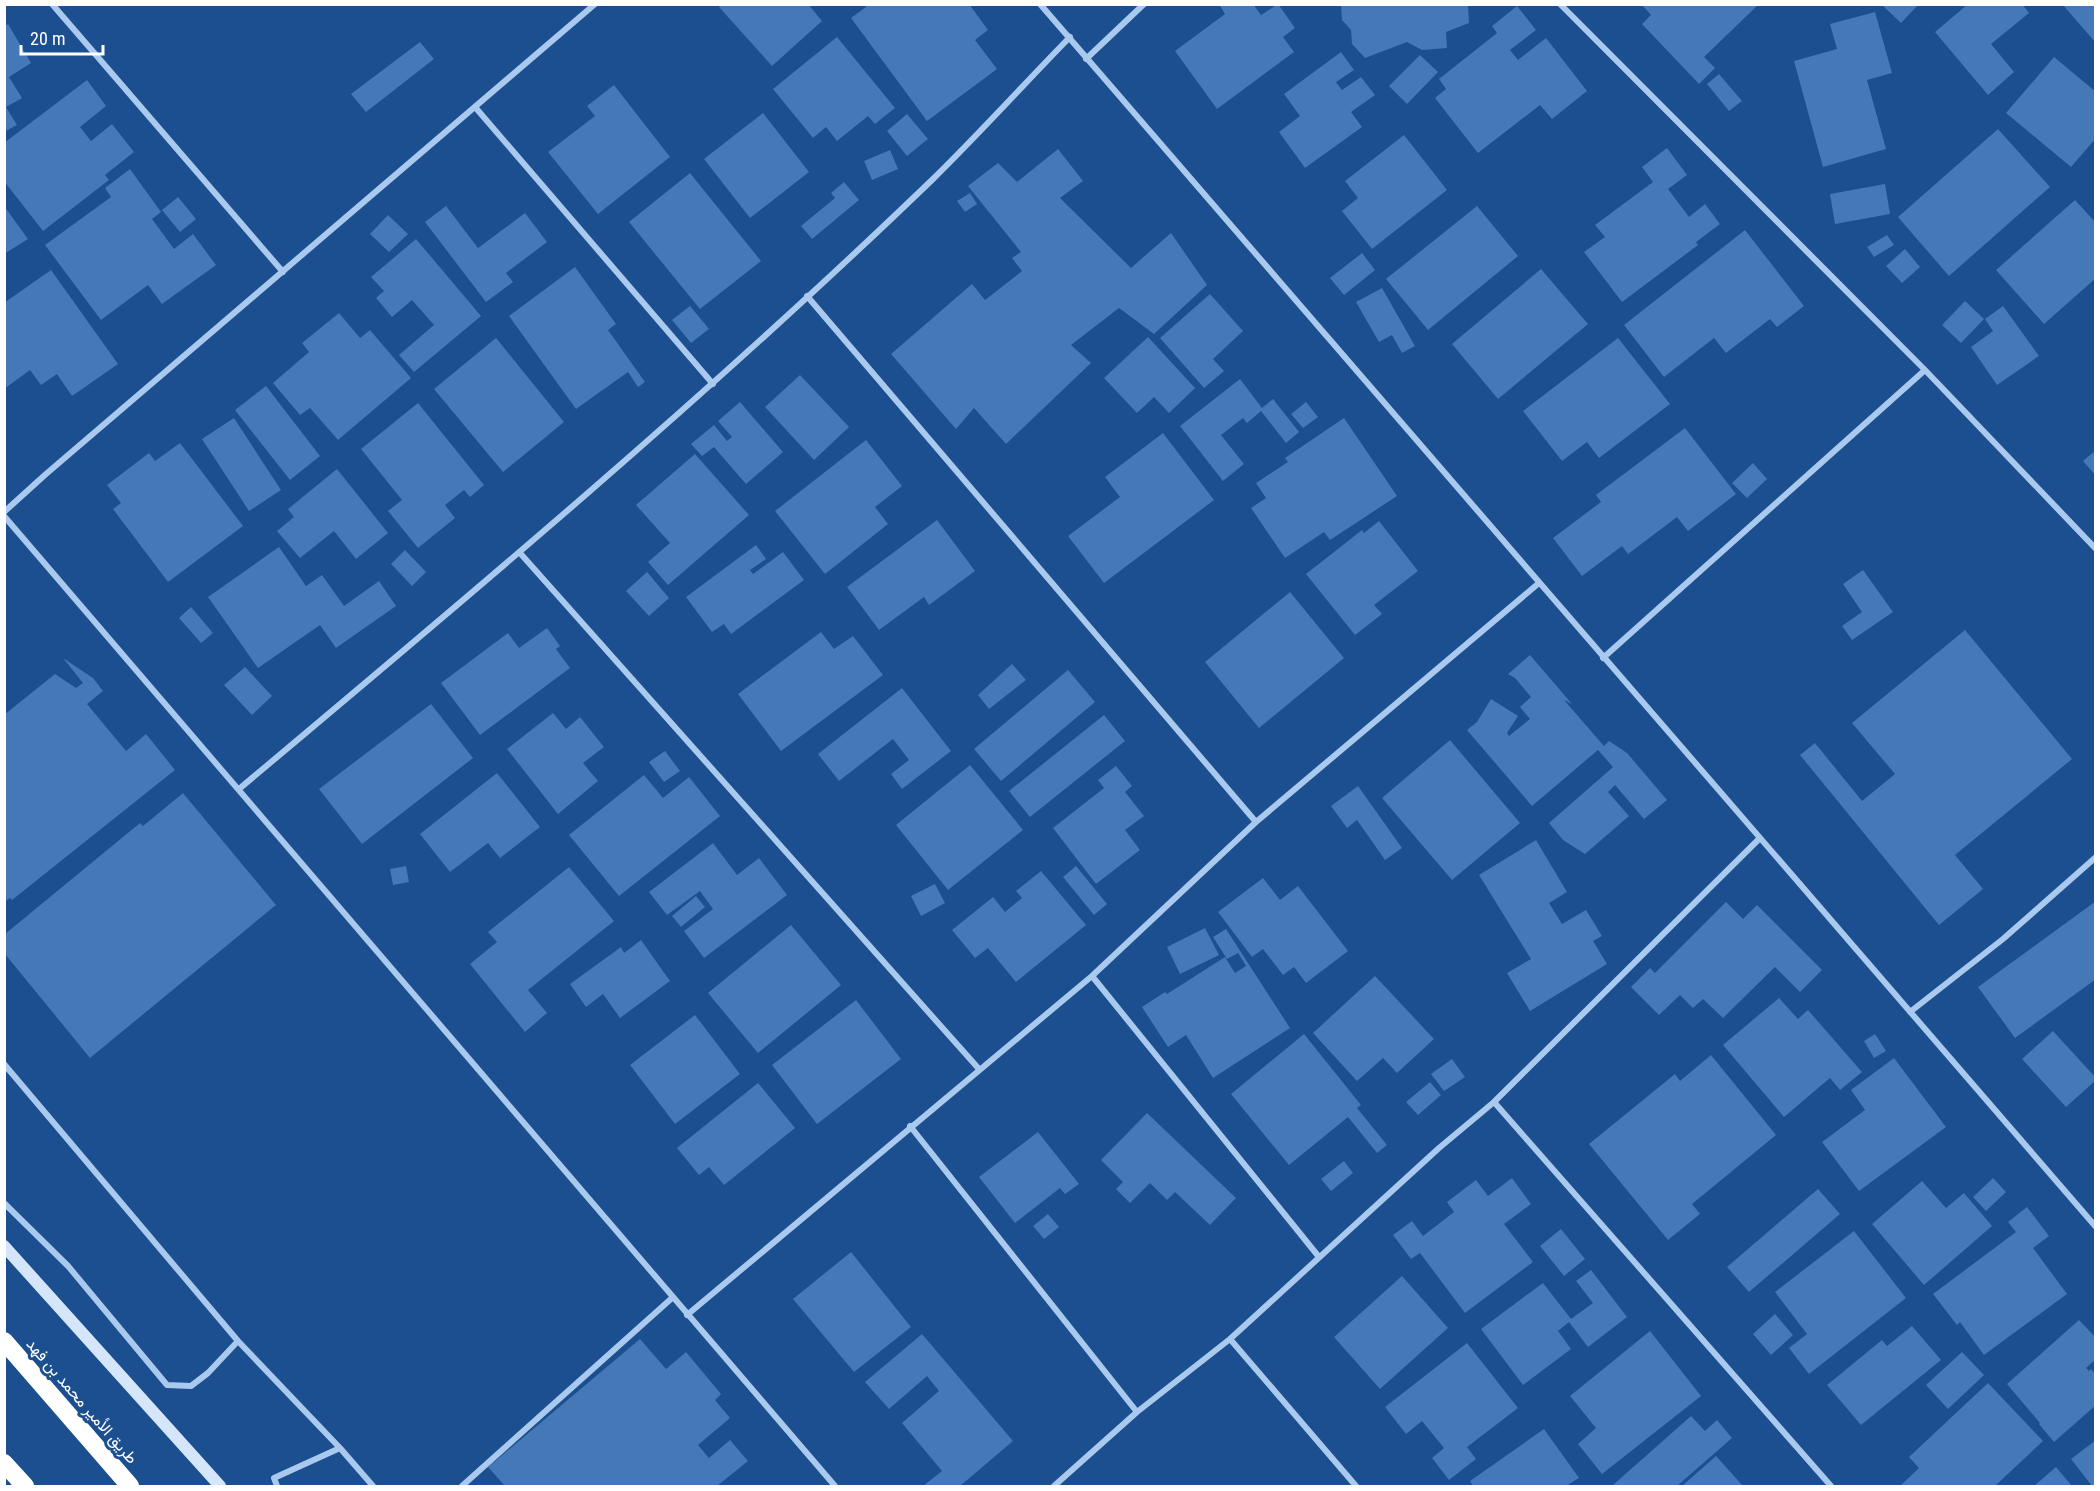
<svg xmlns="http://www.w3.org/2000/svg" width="2100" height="1491" font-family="'Roboto Condensed',Vazirmatn,sans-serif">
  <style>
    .building { fill: #4478b7 }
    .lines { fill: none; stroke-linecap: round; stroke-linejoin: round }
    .minor { stroke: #a9c9ee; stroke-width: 6 }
    .secondary { stroke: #d6e6fa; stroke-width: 12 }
    .motorway { stroke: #fff; stroke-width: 18 }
    .labels { text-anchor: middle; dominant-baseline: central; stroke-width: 6; stroke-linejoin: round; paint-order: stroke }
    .street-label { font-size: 16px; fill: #fff; stroke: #1b4f8f }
  </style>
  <rect width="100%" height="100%" fill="#1b4f8f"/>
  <!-- building -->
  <path class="building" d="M722 4H808L822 21 772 66 719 7Z
    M870 4H969L988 30 975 40 997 69 927 121 851 18Z
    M1219 4H1253L1261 15 1278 4 1295 28 1283 37 1294 52 1217 109 1175 51 1225 14Z
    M1341 4H1468L1469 23 1446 32 1447 48 1422 50 1407 42 1365 58 1352 44 1351 30 1342 20Z
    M1641 4H1759L1704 57 1715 68 1699 84 1642 24 1651 15Z
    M1881 4H1919L1901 23Z
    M1968 4H2022L2029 13 1991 44 2014 72 1988 95 1935 32Z
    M2062 4H2096V43Z
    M1517 6 1536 30 1510 50 1518 60 1546 38 1587 91 1552 119 1540 105 1478 153 1435 98 1446 89 1439 79 1497 33 1492 26Z
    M1875 12 1892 73 1867 80 1886 149 1823 167 1794 61 1837 49 1830 24Z
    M8 24 31 63 9 77 22 98 6 107 17 125 4 132V27Z
    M837 37 895 108 875 124 868 116 837 141 826 127 813 138 773 89Z
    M420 42 434 59 366 112 351 94Z
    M1341 52 1354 70 1336 82 1342 90 1361 77 1375 95 1351 112 1362 127 1305 168 1279 132 1300 116 1284 94Z
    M1420 55 1438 72 1407 104 1389 86Z
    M2054 57 2096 92V138L2071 167 2006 113Z
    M1719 74 1742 101 1729 111 1707 84Z
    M87 80 106 106 80 127 91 141 112 124 134 152 105 175 109 180 43 231 4 181V143Z
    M614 85 670 157 598 214 548 152 595 116 587 106Z
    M763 113 809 172 750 218 704 159Z
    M907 114 928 139 907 156 887 131Z
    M1998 129 2050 187 1949 276 1898 217Z
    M1404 135 1447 190 1372 249 1342 211 1358 198 1345 181Z
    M1667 148 1687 175 1668 189 1689 217 1705 204 1720 224 1696 242 1698 245 1622 302 1584 252 1605 237 1595 225 1653 182 1642 167Z
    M1058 149 1083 181 1060 198 1131 268 1171 233 1207 285 1154 334 1119 308 1071 345 1091 363 1006 444 974 408 956 429 891 354 972 284 985 300 1022 271 1012 258 1021 252 968 186 998 163 1017 182Z
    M890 150 898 169 872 180 864 161Z
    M130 169 161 212 152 219 174 249 193 234 216 265 162 304 148 285 101 320 45 245 111 197 105 188Z
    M690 173 761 261 700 309 629 222Z
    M844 182 859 200 812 239 801 226 835 198 831 193Z
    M1885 184 1890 214 1835 224 1830 194Z
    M970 193 977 204 965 212 957 201Z
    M178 197 196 219 180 232 162 210Z
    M2075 200 2096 223V278L2044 324 1996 270Z
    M4 206 28 239 4 254Z
    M446 206 478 248 525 213 547 242 506 273 513 282 486 302 425 222Z
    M1477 206 1518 256 1428 330 1386 279Z
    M388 215 408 234 389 252 370 234Z
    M1745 230 1804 306 1777 327 1770 319 1726 353 1714 338 1664 377 1624 325Z
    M1887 235 1894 245 1874 257 1867 247Z
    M416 239 481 316 414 372 399 355 434 325 412 300 392 317 376 298 384 291 371 277Z
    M1905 249 1920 267 1902 283 1886 266Z
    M1362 253 1375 270 1344 295 1330 278Z
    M575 267 616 324 608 330 645 382 638 387 628 372 576 409 509 316Z
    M1541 269 1588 324 1498 399 1452 344Z
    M51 270 118 364 72 396 57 374 41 385 30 370 4 389V303Z
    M1382 288 1415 346 1402 353 1392 335 1379 342 1356 302Z
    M1210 294 1243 331 1213 359 1224 371 1204 388 1160 338Z
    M1965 301 1984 319 1961 343 1942 325Z
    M690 306 709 329 691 343 672 320Z
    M2003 306 2039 356 1997 385 1971 347 1993 331 1985 319Z
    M339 313 360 338 370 330 411 378 338 440 310 408 300 415 273 383 309 352 302 343Z
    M1148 337 1195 388 1169 413 1154 397 1137 413 1104 378Z
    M496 338 564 422 503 472 434 389Z
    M1618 338 1670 404 1599 458 1587 442 1562 461 1523 411Z
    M800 375 849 427 814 460 765 407Z
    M1240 379 1262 408 1273 399 1299 432 1286 443 1261 411 1247 423 1243 418 1221 435 1244 464 1223 481 1180 426Z
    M266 386 320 456 290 480 235 410Z
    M740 402 783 452 746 484 714 447 702 456 691 444 714 425 727 441 732 437 718 421Z
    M1306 402 1318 417 1303 428 1291 414Z
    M418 403 484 485 470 497 464 490 445 505 455 518 418 548 388 511 402 500 361 449Z
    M234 418 281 490 249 511 202 439Z
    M1344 418 1397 496 1330 540 1324 532 1285 558 1251 508 1266 498 1256 483 1288 462 1285 458Z
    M1685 428 1736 494 1688 531 1677 517 1628 554 1622 546 1582 576 1553 538 1601 502 1596 495Z
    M1163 433 1214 500 1104 583 1068 536 1120 497 1105 477Z
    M866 440 902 486 875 507 888 524 825 574 775 511Z
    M180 443 243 526 168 582 113 509 121 503 107 485 149 453 155 461Z
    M2096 450V476L2083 461Z
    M695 454 749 515 668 585 648 562 670 543 636 505Z
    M1753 463 1767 479 1747 498 1732 483Z
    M337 469 388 533 356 559 334 531 300 558 277 531 294 517 288 509Z
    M937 520 975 571 929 605 924 597 879 630 847 587Z
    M1379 521 1418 571 1374 605 1382 614 1355 635 1306 574 1362 530 1364 533Z
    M756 545 766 559 750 570 753 574 783 552 804 580 731 634 724 624 712 632 686 597Z
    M279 547 306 586 322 575 344 606 379 581 396 606 336 648 320 625 258 668 208 597Z
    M405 550 426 572 412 586 391 564Z
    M1863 570 1893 612 1852 640 1842 626 1862 612 1843 584Z
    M647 572 669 598 649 616 626 591Z
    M1290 592 1344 658 1259 728 1205 662Z
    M191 607 213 633 201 643 179 618Z
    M547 628 560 646 556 649 570 668 480 735 441 683 508 633 519 648Z
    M1965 630 2072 759 1955 855 1983 889 1939 925 1800 755 1815 743 1862 801 1895 774 1852 723Z
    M821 632 834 649 853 636 883 675 781 751 738 694Z
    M1530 655 1572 704 1564 700 1604 746 1609 741 1627 753 1667 800 1644 819 1615 785 1608 792 1629 816 1585 854 1563 840 1549 823 1613 767 1598 750 1532 806 1467 730 1477 722 1491 699 1518 716 1507 733 1509 736 1530 719 1520 707 1531 697 1515 678 1508 674Z
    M63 658 93 678 103 691 87 704 126 751 146 734 175 770 12 900 10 898 4 902V715L55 674 76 688 83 683Z
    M1012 664 1026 680 989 709 978 695Z
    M245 667 272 696 252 715 224 685Z
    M1068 670 1095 702 1001 781 974 749Z
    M902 688 951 751 902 789 891 774 909 760 893 739 839 781 818 754Z
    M431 704 473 758 362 844 319 789Z
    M553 713 566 729 580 717 604 747 583 763 598 781 558 814 507 749Z
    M1104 715 1125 741 1030 817 1009 791Z
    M1450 740 1520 823 1452 880 1382 798Z
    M665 751 680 771 664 782 649 762Z
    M970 765 1023 830 948 890 896 825Z
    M1116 766 1132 786 1125 792 1144 816 1125 830 1140 850 1096 884 1053 828 1104 788 1098 780Z
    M497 773 540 827 500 858 488 843 450 872 420 834Z
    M644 775 663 798 689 777 720 816 619 896 569 835Z
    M1358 786 1402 848 1385 860 1357 820 1347 828 1331 806Z
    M183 793 276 905 90 1058 5 954V934L140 823 143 826Z
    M1536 840 1567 892 1549 903 1562 924 1586 910 1602 936 1593 941 1607 964 1530 1011 1507 973 1531 959 1479 875Z
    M713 843 737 875 759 858 787 895 704 958 684 931 713 909 700 891 667 915 649 892Z
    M406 866 409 882 393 885 390 869Z
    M1076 866 1107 904 1094 915 1063 877Z
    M569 867 614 921 528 990 547 1013 525 1032 470 964 497 942 488 932Z
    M1041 871 1086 925 1016 982 988 948 975 958 952 930 993 897 1005 912 1022 898 1016 891Z
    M1263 878 1280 900 1298 886 1348 951 1306 983 1294 967 1283 975 1263 949 1252 957 1218 912Z
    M935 884 945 903 921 916 911 896Z
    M696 896 705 907 681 927 672 916Z
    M2096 901V979L2015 1038 1978 987Z
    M1726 902 1743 919 1757 905 1822 970 1800 992 1775 967 1723 1018 1703 999 1693 1008 1680 995 1659 1015 1631 987 1650 968 1655 973Z
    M791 925 841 985 758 1053 708 993Z
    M1205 928 1219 955 1180 974 1167 947Z
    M1226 929 1290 1028 1213 1078 1186 1035 1168 1047 1142 1007 1165 992 1167 994 1225 957 1235 973 1246 966 1238 953 1227 959 1213 937Z
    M641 940 670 981 620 1018 603 994 586 1007 570 984 621 947 624 953Z
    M1375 976 1434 1039 1397 1073 1383 1058 1357 1081 1313 1033Z
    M1779 998 1798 1019 1808 1010 1862 1072 1840 1090 1830 1078 1784 1117 1723 1045Z
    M856 1000 901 1059 817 1124 772 1065Z
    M695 1015 740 1074 675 1124 630 1065Z
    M2053 1031 2096 1078V1080L2066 1107 2022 1059Z
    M1304 1034 1361 1105 1357 1108 1387 1145 1377 1153 1348 1117 1289 1165 1231 1094Z
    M1875 1034 1886 1051 1874 1058 1864 1041Z
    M1711 1055 1776 1135 1692 1204 1700 1214 1668 1240 1589 1144 1675 1074 1680 1081Z
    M1894 1058 1946 1127 1859 1191 1822 1142 1865 1110 1851 1090Z
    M1452 1059 1465 1077 1444 1091 1431 1074Z
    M1430 1082 1441 1095 1418 1115 1406 1102Z
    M758 1083 795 1128 724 1185 709 1167 699 1175 677 1148Z
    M1147 1113 1236 1198 1210 1225 1175 1192 1167 1200 1150 1183 1130 1203 1116 1189 1123 1182 1101 1160Z
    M1038 1132 1079 1184 1065 1194 1060 1188 1015 1223 979 1177Z
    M1344 1161 1353 1173 1331 1191 1321 1179Z
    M1512 1178 1531 1204 1504 1224 1533 1262 1465 1313 1420 1253 1411 1259 1393 1235 1412 1221 1423 1236 1454 1212 1447 1202 1476 1180 1488 1196Z
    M1993 1178 2006 1192 1986 1211 1973 1197Z
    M1922 1181 1946 1208 1964 1193 1992 1226 1924 1285 1872 1224Z
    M1818 1189 1840 1214 1749 1292 1727 1267Z
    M2027 1207 2049 1236 2033 1248 2067 1294 1984 1355 1960 1322 1957 1325 1933 1294 2016 1232 2008 1222Z
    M1048 1214 1059 1227 1044 1239 1033 1226Z
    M1561 1229 1585 1259 1564 1276 1540 1246Z
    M1854 1231 1906 1298 1809 1374 1789 1348 1807 1334 1775 1292Z
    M851 1252 911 1327 854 1372 793 1299Z
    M1591 1270 1627 1317 1588 1347 1569 1322 1558 1331 1571 1349 1523 1385 1481 1329 1543 1283 1571 1319 1593 1303 1576 1281Z
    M1402 1276 1448 1328 1380 1389 1334 1337Z
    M1775 1314 1793 1335 1771 1355 1753 1334Z
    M2079 1320 2096 1338V1359L2086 1368 2089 1371 2091 1369 2096 1375V1405L2054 1442 2039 1424 2040 1423 2007 1384Z
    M1912 1326 1941 1360 1861 1425 1827 1385 1882 1340 1887 1346Z
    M1650 1331 1701 1396 1602 1474 1578 1444 1596 1428 1570 1396Z
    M922 1334 1013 1441 960 1486H923L942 1471 902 1423 939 1391 927 1376 889 1409 865 1382Z
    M640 1339 666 1369 686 1352 721 1394 715 1400 730 1418 698 1445 709 1458 730 1440 748 1461 717 1486H505L488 1467Z
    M1467 1343 1518 1408 1467 1447 1476 1459 1449 1480 1432 1458 1444 1448 1422 1421 1406 1434 1385 1407Z
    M1962 1352 1984 1375 1948 1409 1926 1385Z
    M1988 1383 2043 1441 1995 1486H1900L1919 1468 1909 1457Z
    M1691 1416 1705 1431 1717 1420 1732 1438 1677 1486 1613 1485Z
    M1544 1429 1579 1478 1566 1486H1473L1470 1481Z
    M2096 1440V1486H2092L2071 1459Z
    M1716 1456 1743 1486H1682Z
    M2056 1467 2072 1486H2034Z"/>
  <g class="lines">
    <!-- minor -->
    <path class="minor" d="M52 4 283 272
      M1040 4 2096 1227
      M1560 4 1925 370 2096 549
      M1086 59 1144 4
      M475 107 713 384
      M807 296 1256 822
      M4 512 46 474 595 4
      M4 516 835 1486
      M520 553 979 1069
      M1603 658 1925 370
      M239 789C475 591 711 393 933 179 980 133 1024 84 1070 37
      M1092 976 1319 1257
      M1910 1012 2003 939 2096 857
      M4 1064 238 1341 340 1448 373 1486
      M1494 1102 1831 1486
      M910 1126 1137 1412
      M4 1203 68 1266 167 1385 191 1386 208 1373 238 1341
      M687 1315 1092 976 1256 822 1539 583
      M1230 1339 1356 1486
      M277 1486 274 1478 340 1448
      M462 1486 672 1298
      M1054 1486 1137 1412 1230 1339 1439 1148 1494 1102 1760 838"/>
    <!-- secondary -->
    <path class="secondary" d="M4 1246 220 1486"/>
    <!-- motorway -->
    <path class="motorway" d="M4 1341 130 1486
      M4 1463 25 1486"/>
  </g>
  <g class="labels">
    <!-- street labels -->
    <g class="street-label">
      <text transform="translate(82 1401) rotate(49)">طريق الأمير محمد بن فهد</text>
    </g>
  </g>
  <!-- border -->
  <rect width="2100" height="1491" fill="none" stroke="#ffffff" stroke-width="12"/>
  <!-- scale -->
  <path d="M21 45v9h82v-9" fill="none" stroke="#ffffff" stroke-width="3"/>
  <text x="30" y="45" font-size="18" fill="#ffffff" stroke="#1b4f8f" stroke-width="4.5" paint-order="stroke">20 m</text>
</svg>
